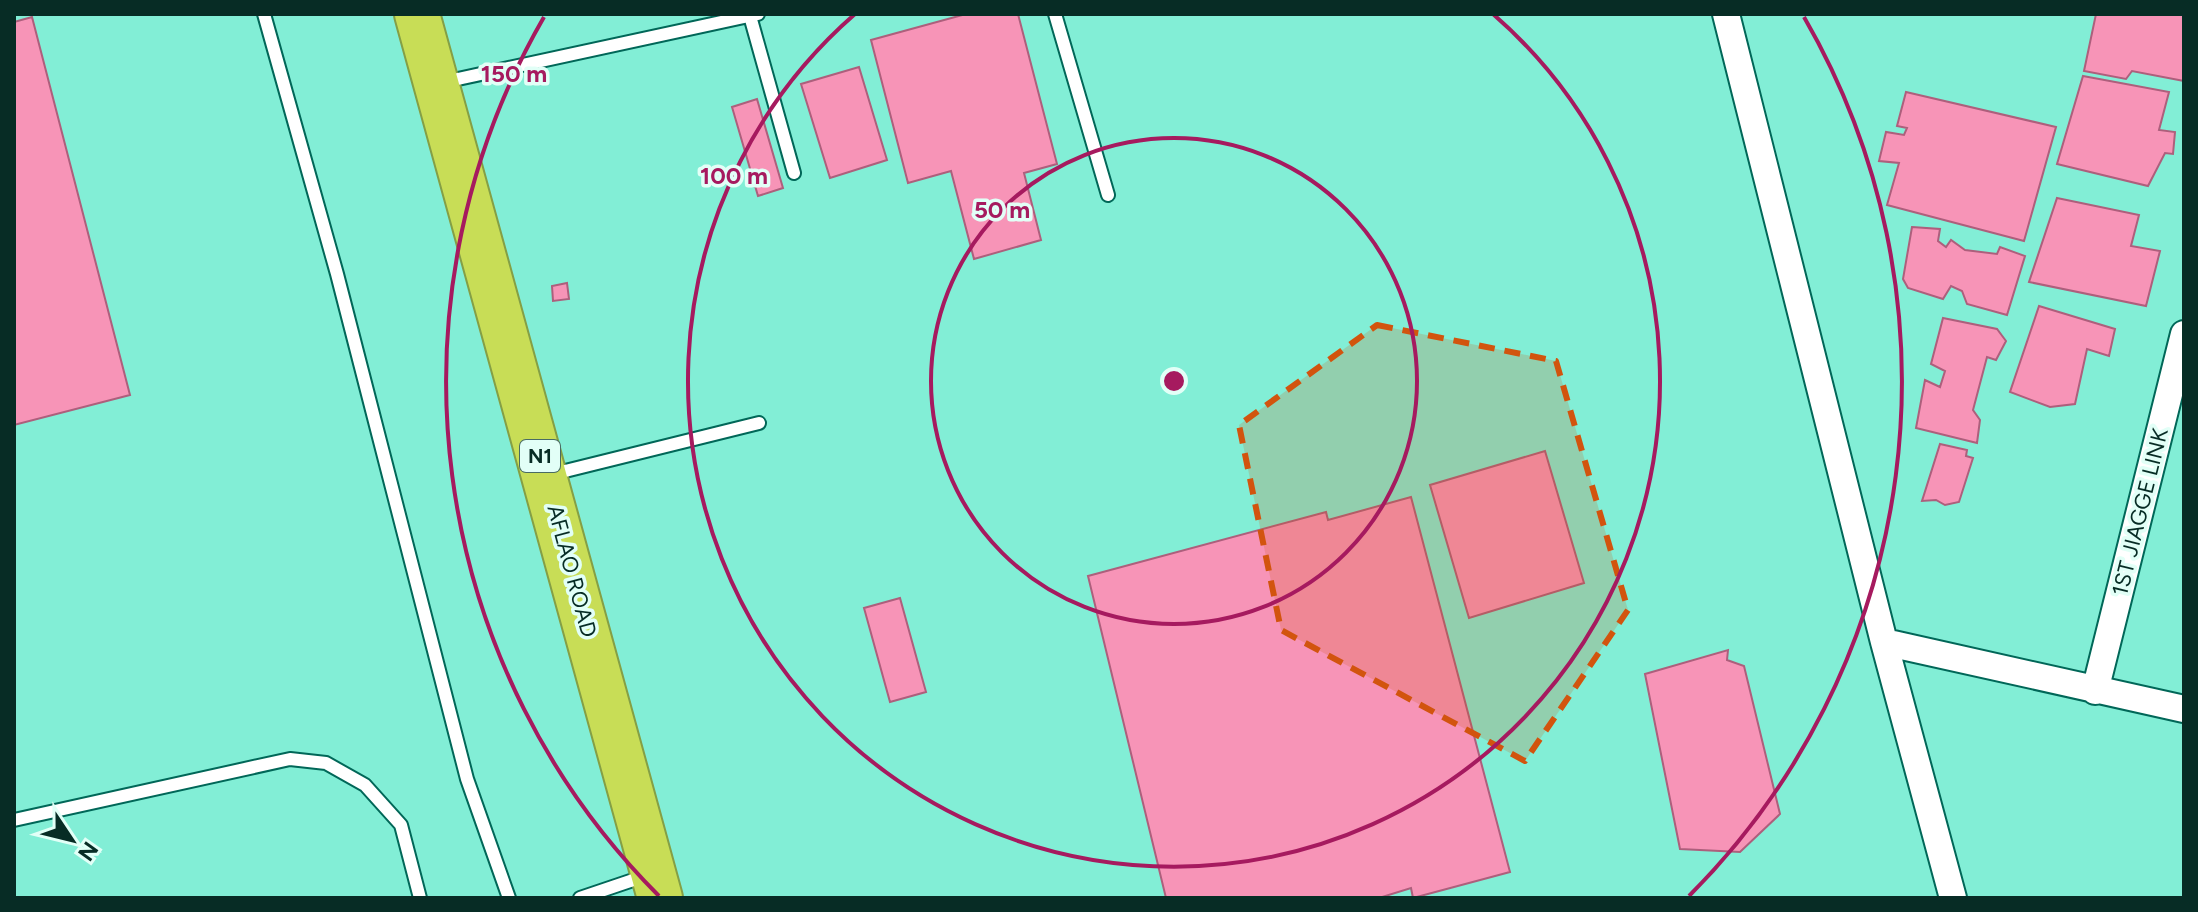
<svg xmlns="http://www.w3.org/2000/svg" width="2198" height="912" font-family="Figtree,sans-serif">
  <style>
    .building { fill: #f794b7; stroke: #ad5f7c; stroke-width: 2 }
    .lines { fill: none; stroke-linecap: round; stroke-linejoin: round }
    .lane-casing { stroke: #016758; stroke-width: 16 }
    .street-casing { stroke: #016758; stroke-width: 30 }
    .highway-casing { stroke: #849f45; stroke-width: 48 }
    .lane { stroke: #fff; stroke-width: 12 }
    .street { stroke: #fff; stroke-width: 26 }
    .highway { stroke: #c8dd56; stroke-width: 44 }
    .marked { fill: #d2540e; fill-opacity: 0.2; stroke: #d2540e; stroke-width: 6; stroke-dasharray: 16 10; stroke-linejoin: round }
    .ring { fill: none; stroke: #a61a5f; stroke-width: 4 }
    .labels { text-anchor: middle; dominant-baseline: central; stroke-width: 7; stroke-linejoin: round; paint-order: stroke }
    .shield { fill: #e2fff7; stroke: #496b64; stroke-width: 2 }
    .shield-label { font-size: 20px; font-weight: bold; fill: #072c25 }
    .street-label { font-size: 22px; fill: #072c25; stroke: #e2fff7 }
    .centre { fill: #a61a5f; stroke: #e2fff7; stroke-width: 4 }
    .ring-label { font-size: 24px; text-anchor: middle; font-weight: bold; fill: #a61a5f; stroke: #e2fff7; stroke-width: 7; stroke-linejoin: round; paint-order: stroke }
  </style>
  <rect width="100%" height="100%" fill="#82eed6"/>
  <!-- building -->
  <path class="building" d="M966 14H1018L1057 164 1024 173 1041 240 974 259 951 171 908 183 871 40Z
    M2096 14H2184V81L2132 71 2126 79 2084 71Z
    M32 17 130 395 14 425V22Z
    M859 67 887 160 830 178 801 84Z
    M2083 76 2169 92 2159 130 2175 132 2173 154 2165 153 2148 186 2057 164Z
    M1906 92 2056 127 2024 241 1887 205 1899 163 1879 161 1886 132 1904 135 1907 128 1897 126Z
    M757 99 783 188 758 196 732 107Z
    M2057 198 2139 215 2131 246 2160 251 2146 306 2029 282Z
    M1912 227 1940 229 1938 241 1946 247 1951 240 1965 250 1997 254 2000 247 2025 256 2007 315 1967 304 1962 291 1951 286 1943 299 1908 288 1903 279Z
    M567 283 569 299 553 301 552 286Z
    M2039 306 2115 329 2109 356 2087 349 2075 404 2050 407 2010 392Z
    M1943 318 1997 329 2006 341 1996 360 1987 357 1973 410 1980 420 1977 443 1916 428 1925 380 1940 387 1945 371 1931 364Z
    M1940 444 1967 450 1966 456 1973 458 1959 502 1945 505 1936 500 1922 501Z
    M1545 451 1584 583 1469 618 1430 485Z
    M1411 497 1510 872 1413 898 1411 888 1379 898H1166L1088 576 1326 512 1328 520Z
    M900 598 926 692 890 702 864 608Z
    M1728 650 1727 660 1744 666 1780 814 1740 852 1680 849 1645 674Z"/>
  <g class="lines">
    <!-- lane casing -->
    <g class="lane-casing">
      <path id="lane" d="M264 14 337 274 467 779 509 898
        M1055 14 1108 195
        M750 16 794 173
        M444 82 758 14
        M553 474 759 423
        M14 820 290 759 326 763 365 785 401 825 420 898
        M580 898 645 876"/>
    </g>
    <!-- street casing -->
    <g class="street-casing">
      <path id="street" d="M1726 14 1884 642 1953 898
        M1884 642 2184 709
        M2095 691 2184 334"/>
    </g>
    <!-- highway casing -->
    <g class="highway-casing">
      <path id="highway" d="M417 14 660 898"/>
    </g>
    <!-- lane -->
    <use href="#lane" class="lane"/>
    <!-- street -->
    <use href="#street" class="street"/>
    <!-- highway -->
    <use href="#highway" class="highway"/>
  </g>
  <!-- marked area -->
  <path class="marked" d="M1377 325 1556 361 1628 610 1525 761 1281 630 1239 425Z"/>
  <!-- distance rings -->
  <g class="ring">
    <circle cx="1174" cy="381" r="243"/>
    <path d="M1493 14A486 486 0 1 1 855 14"/>
    <path d="M659 896A728 728 0 0 1 544 17M1804 17A728 728 0 0 1 1689 896"/>
  </g>
  <g class="labels">
    <!-- shield labels -->
    <rect class="shield" x="520" y="440" width="40" height="32" rx="6"/>
    <g class="shield-label">
      <text x="540" y="456">N1</text>
    </g>
    <!-- street labels -->
    <g class="street-label">
      <text transform="translate(2140 512) rotate(-76)">1ST JIAGGE LINK</text>
      <text transform="translate(572 571) rotate(75)">AFLAO ROAD</text>
    </g>
  </g>
  <circle cx="1174" cy="381" r="12" class="centre"/>
  <g class="ring-label">
    <text x="514" y="82">150 m</text>
    <text x="734" y="184">100 m</text>
    <text x="1002" y="218">50 m</text>
  </g>
  <!-- border -->
  <rect width="2198" height="912" fill="none" stroke="#072c25" stroke-width="32"/>
  <!-- north arrow -->
  <g transform="translate(72 840) rotate(125)" stroke="#e2fff7" stroke-width="6" paint-order="stroke">
  <path d="M0-6L14 30L0 20L-14 30Z" fill="#072c25"/>
  <text y="-12" font-size="22" font-weight="bold" text-anchor="middle" fill="#072c25">N</text>
  </g>
</svg>
